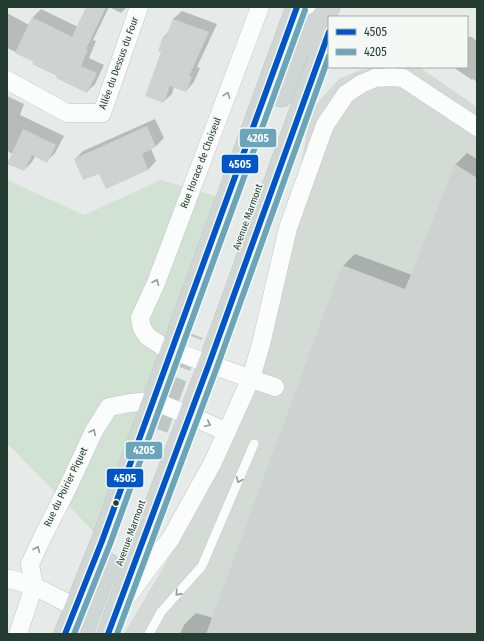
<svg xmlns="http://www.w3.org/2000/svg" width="484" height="641" font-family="'Fira Sans Condensed',sans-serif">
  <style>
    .built { fill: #d4dbd7 }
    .green { fill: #d1e2d4 }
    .shadow { fill: #0003 }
    .building { fill: #ced3d1 }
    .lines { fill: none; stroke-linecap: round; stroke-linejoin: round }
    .primary-tunnel { stroke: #bfc7c4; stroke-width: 22; stroke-dasharray: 22 11; stroke-linecap: butt }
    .lane-casing { stroke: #c3c7c5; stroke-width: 10 }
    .street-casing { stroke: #c3c7c5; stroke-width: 19 }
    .primary-casing { stroke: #c2c9c6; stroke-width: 23 }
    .lane { stroke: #fbfcfc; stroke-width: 9 }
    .street { stroke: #fbfcfc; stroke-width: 18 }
    .primary { stroke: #cfd6d3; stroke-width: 22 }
    .bus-1-casing { stroke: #f4f9f6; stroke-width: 9 }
    .bus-2-casing { stroke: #f4f9f6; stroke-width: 9 }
    .bus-1 { stroke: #0055c8; stroke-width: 6 }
    .bus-2 { stroke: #6ba5b9; stroke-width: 6 }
    .oneway { stroke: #909c98 }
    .bus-dot { fill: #253c33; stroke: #f4f9f6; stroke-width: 1.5 }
    .labels { text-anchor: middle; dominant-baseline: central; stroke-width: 3; stroke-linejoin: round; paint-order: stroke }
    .street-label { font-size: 10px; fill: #253c33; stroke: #f4f9f6 }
    .line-badge { stroke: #f4f9f6; stroke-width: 1.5 }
    .badge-label { font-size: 11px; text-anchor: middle; font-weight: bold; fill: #fff }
  </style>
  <rect width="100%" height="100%" fill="#e6eae8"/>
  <!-- built -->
  <path class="built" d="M381 67H419L477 107V634H124L203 500 270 331 311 110 339 79 363 69Z"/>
  <!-- green -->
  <path class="green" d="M7 180 84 215 161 180 219 197 95 533 7 443Z"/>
  <!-- shadow -->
  <path class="shadow" d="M87 7H127L121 13 109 7 93 40 96 41 89 58 104 65 95 84 87 92 35 61 7 48V13L29 25 33 17 41 9 78 27Z
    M182 11 217 24 197 67 200 68 194 82 186 91 174 87 172 94 163 102 162 51 164 37 169 31 173 19Z
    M470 36 477 41V82L473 79 472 80 453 67H467V39Z
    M7 96 24 104 20 115 64 136 55 153 47 161 35 156 32 162 24 170 13 154 7 151Z
    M155 119 164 138 156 146 151 149 156 161 148 170 100 172 75 159 83 151Z
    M467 153 477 159V634H180L184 625 196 613 213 618 343 266 355 254 412 275 455 165Z"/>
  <!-- building -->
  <path class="building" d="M86 7H106L86 49 88 50 81 66 97 73 87 93 56 78 57 76 32 64 34 62 15 53 32 17 72 37Z
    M173 19 209 32 189 76 192 77 186 92 170 86 164 103 145 96 161 52 158 51 163 36 166 37Z
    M147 126 156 147 142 154 148 170 106 189 99 174 83 180 74 159Z
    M23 129 56 145 47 163 32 155 24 171 7 164Z
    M455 164 477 178V634H206L342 265 405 289Z"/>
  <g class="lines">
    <!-- primary-tunnel -->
    <path class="primary-tunnel" d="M157 429 192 334"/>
    <!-- lane casing -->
    <g class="lane-casing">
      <path id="lane" d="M297 15 314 7
        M149 634 161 612 202 566 254 444"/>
    </g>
    <!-- street casing -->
    <g class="street-casing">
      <path id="street" d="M260 7 156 283 140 318 142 328 147 336 162 346 209 364 275 387
        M7 80 67 113H102L139 7
        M7 580 10 579 34 586 75 607
        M124 601 171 538 213 462 251 378 261 344 288 228 325 125 346 94 361 84 375 78 392 77 403 78 477 127
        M18 634 34 586 30 564 43 536 67 489 94 431 109 407 130 403 153 401 189 415 227 432"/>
    </g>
    <!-- primary casing -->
    <g class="primary-casing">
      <path id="primary" d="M311 46 321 20 329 7
        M281 96 307 25
        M65 634 102 541 297 7
        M82 634 108 564
        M108 634 133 565 209 364 329 32"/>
    </g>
    <!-- lane -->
    <use href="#lane" class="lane"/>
    <!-- street -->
    <use href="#street" class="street"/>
    <!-- primary -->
    <use href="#primary" class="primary"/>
    <!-- bus-1 casing -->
    <g class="bus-1-casing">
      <path id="bus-1" d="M65 634 102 541 297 7
        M108 634 209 364 329 32"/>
    </g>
    <!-- bus-2 casing -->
    <g class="bus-2-casing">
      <path id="bus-2" d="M74 634 110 544 305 10
        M117 634 217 367 329 56"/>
    </g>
    <!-- bus-1 -->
    <use href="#bus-1" class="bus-1"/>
    <!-- bus-2 -->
    <use href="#bus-2" class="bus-2"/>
  </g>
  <!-- one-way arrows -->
  <defs><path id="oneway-chevron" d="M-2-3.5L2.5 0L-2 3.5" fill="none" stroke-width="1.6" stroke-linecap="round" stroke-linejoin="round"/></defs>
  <g class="oneway">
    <use href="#oneway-chevron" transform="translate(227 95) rotate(-69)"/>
    <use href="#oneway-chevron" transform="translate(156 282) rotate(-67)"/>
    <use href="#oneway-chevron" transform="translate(208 424) rotate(25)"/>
    <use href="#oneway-chevron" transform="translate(93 432) rotate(-62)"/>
    <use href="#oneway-chevron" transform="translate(239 480) rotate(113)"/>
    <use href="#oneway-chevron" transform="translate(37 549) rotate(-67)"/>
    <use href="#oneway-chevron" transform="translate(178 593) rotate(132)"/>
  </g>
  <!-- markers -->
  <circle class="bus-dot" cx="116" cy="503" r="3.5"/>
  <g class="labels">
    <!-- street labels -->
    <g class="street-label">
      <text transform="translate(119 63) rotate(-70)">Allée du Dessus du Four</text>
      <text transform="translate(201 163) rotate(-69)">Rue Horace de Choiseul</text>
      <text transform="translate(248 217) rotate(-70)">Avenue Marmont</text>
      <text transform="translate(66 487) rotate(-64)">Rue du Poirier Piquet</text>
      <text transform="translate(131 533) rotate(-70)">Avenue Marmont</text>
    </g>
  </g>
  <g class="line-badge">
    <rect x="239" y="128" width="38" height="20" rx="4" fill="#6ba5b9"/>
    <rect x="221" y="154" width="38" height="20" rx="4" fill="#0055c8"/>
    <rect x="125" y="441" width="38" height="19" rx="4" fill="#6ba5b9"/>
    <rect x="106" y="468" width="38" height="20" rx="4" fill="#0055c8"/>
  </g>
  <g class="badge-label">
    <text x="258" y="142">4205</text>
    <text x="240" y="168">4505</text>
    <text x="144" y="454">4205</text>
    <text x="125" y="482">4505</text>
  </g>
  <!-- border -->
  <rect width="484" height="641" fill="none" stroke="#253c33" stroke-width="16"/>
  <!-- legend -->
  <rect x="328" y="16" width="140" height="52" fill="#f4f9f6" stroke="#a1ada8"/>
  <rect x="336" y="29" width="20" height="6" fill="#0055c8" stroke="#a1ada8"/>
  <text x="364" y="36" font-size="12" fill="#253c33">4505</text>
  <rect x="336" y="49" width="20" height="6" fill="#6ba5b9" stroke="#a1ada8"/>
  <text x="364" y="56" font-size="12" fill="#253c33">4205</text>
</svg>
